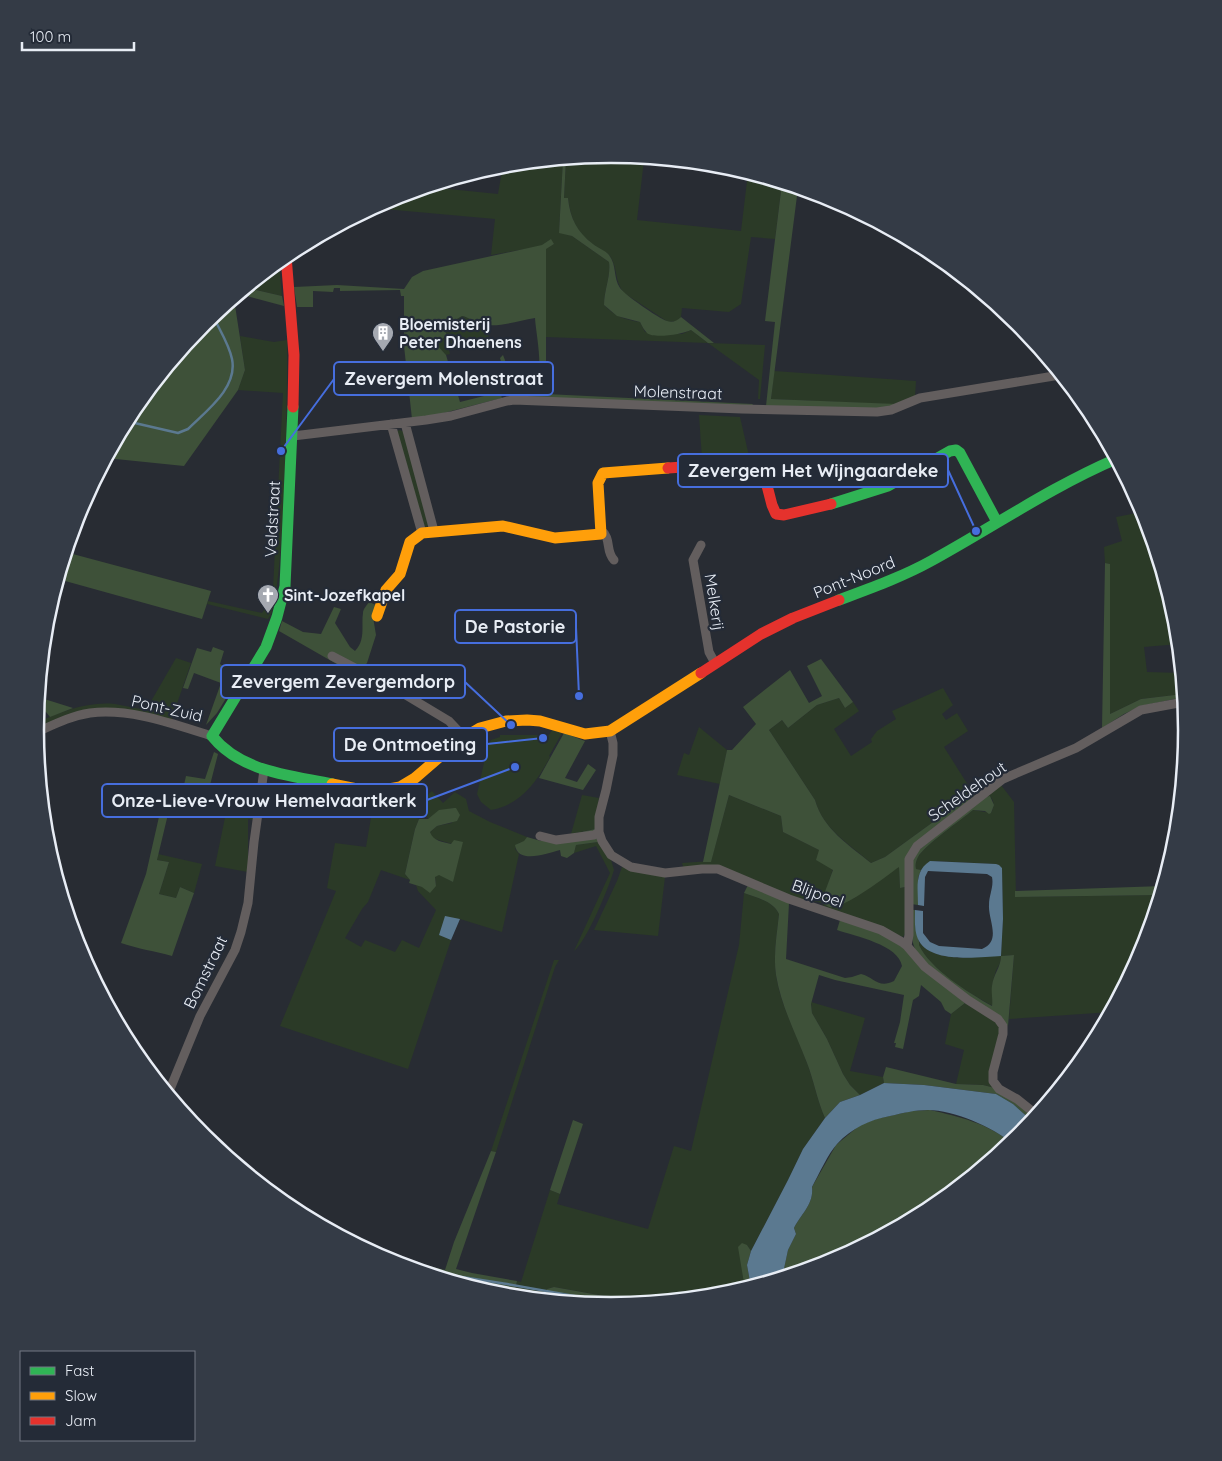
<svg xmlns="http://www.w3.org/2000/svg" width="1222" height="1461" font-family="Quicksand,sans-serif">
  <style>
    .green { fill: #2b3a27 }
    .forest { fill: #3e5139 }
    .water { fill: #5b7990 }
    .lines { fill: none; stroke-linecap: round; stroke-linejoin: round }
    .stream { stroke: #5b7990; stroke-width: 2.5 }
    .street { stroke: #635e5e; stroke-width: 9 }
    .fast { stroke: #30b455; stroke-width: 11 }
    .slow { stroke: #ff9f0a; stroke-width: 11 }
    .jam { stroke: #e5322d; stroke-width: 11 }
    .labels { text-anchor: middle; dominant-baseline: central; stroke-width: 4.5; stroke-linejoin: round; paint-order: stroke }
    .poi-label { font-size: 16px; font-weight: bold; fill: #e8edf5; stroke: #242b37; text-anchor: start }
    .street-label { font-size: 16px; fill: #e8edf5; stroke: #242b37 }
    .rim { fill: none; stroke: #e8edf5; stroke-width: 2.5 }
    .leader { fill: none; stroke: #466ede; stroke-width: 2 }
    .callout-dot { fill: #466ede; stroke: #242b37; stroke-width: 2 }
    .callout { fill: #242b37; stroke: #466ede; stroke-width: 2 }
    .callout-label { font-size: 18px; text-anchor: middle; font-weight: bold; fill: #e8edf5 }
  </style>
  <rect width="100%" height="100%" fill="#282c33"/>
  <!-- green -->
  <path class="green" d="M611 155 724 166 747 173 644 160 637 220 741 231 748 173 782 183 775 239 751 237 741 304 729 312 682 308 681 317 677 321 668 322 624 293C614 281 618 268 610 256 606 251 599 249 594 245 576 232 571 219 568 198H564L566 159Z
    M563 159 559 232 572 236 609 262C611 276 604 290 604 305 614 316 626 320 640 322L645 332 682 334 691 330 708 343 765 345 760 399H758L759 380 708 343 546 337V248L554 244 491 255 495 219 373 208 391 198 429 187 498 194 503 165Z
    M279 261 282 296 247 288Z
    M462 316C471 318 477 323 486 324V330L490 340 449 350 450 354 446 355 435 344 447 335 443 327Z
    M240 336 274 342 287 340C288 375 285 605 268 619L207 604 208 601 262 613 269 603 273 589 283 393 238 390 245 370Z
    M774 371 916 381 915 397 897 404H885L771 399Z
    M699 415 740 417 749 456 702 459Z
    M400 430 404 432 429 524 426 527 424 526 397 431Z
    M1130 485 1143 510 1176 618 1179 644 1144 647 1147 672 1181 673 1183 694 1141 699 1110 714V564L1105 563 1104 547 1122 541 1116 517 1137 513Z
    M176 658 191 663 171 721 112 711 35 730 36 723C60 712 88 701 115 704 125 706 136 708 146 710Z
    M943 688 953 705 942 714 946 720 957 713 968 731 944 747 973 793 885 857 871 863C849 844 823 829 815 800L769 730 782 720 788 728 817 705 839 698 845 708 853 702 859 711 834 729 851 756 872 742 871 739 877 731 896 719 892 711Z
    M699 727 727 750 720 784 677 775 684 753 689 755Z
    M552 730 562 733 549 756 550 757C537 782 520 805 491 810L481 802 477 794 488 745 491 740 500 737V735H549Z
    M1001 785 1014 802 1016 897 1160 895 1143 951 1111 1012 1009 1019 1014 955 1001 956C1001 965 997 966 995 974 991 985 992 995 993 1006 969 993 930 970 919 945V942C937 964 976 957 1001 955L1003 919 1002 868 996 864 935 861H930L921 870 916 869C915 865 916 861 918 857 925 845 961 820 973 810L991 813C994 807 995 802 990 796H985Z
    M432 791 443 803 455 792 466 799 469 811 490 822 527 837 524 842 519 843 515 849 519 854 502 932 460 919 445 917 440 935 451 940 408 1069 280 1026 336 891 327 888 335 843 366 847 374 800 384 799 386 804 419 819 415 829 405 874 410 880 381 870 368 902 362 909 345 938 361 947 365 940 395 952 402 940 419 948 436 910 418 891 416 885 422 887 436 886 435 876 439 874 453 882 452 844 432 838 430 832 437 826 452 823 454 808 439 811 428 819 425 808 421 801Z
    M582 795 599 798 595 829 571 834Z
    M729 795 781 816 783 832 819 850 833 869 822 903 830 907 854 898 899 866 900 888 905 887V934L903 937 825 909 822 903 808 900 804 902 735 873 684 869 682 863 711 861Z
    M227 808 255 813 253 820 248 819V872L215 866Z
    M598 842 611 860 614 870C609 887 587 941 574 951L610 873 596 846 574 853 576 845Z
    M158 854 202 864 194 893 180 887 176 898 159 894 169 862 157 860Z
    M622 867 665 877 658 936 594 930 617 881Z
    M744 893C757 898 773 901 779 914 777 934 773 955 776 975 781 1007 797 1034 807 1063 814 1081 817 1100 825 1118L803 1149 788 1180 751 1251 747 1245 745 1289 723 1295 645 1303 554 1287 547 1289V1293L576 1303 498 1295 451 1281 515 1290 517 1281 521 1282 550 1190 560 1194 557 1204 648 1229 674 1146 691 1151 739 945Z
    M554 960H559L555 967 496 1152 491 1151Z
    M811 1002 865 1018 850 1071 883 1077 884 1083 860 1095 850 1085 843 1074 827 1039 812 1013Z
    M965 1003 998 1023 1000 1026 995 1088 983 1085 956 1084 964 1050 945 1044 951 1014Z"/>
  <!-- forest -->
  <path class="forest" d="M563 159H566L564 198H568C570 218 577 232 593 244 598 248 605 250 609 255 617 265 613 278 620 288 625 295 658 318 667 321 672 323 677 321 681 317L714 343H708L691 330C683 334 654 339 647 333 644 330 642 326 640 322L617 316 604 305C604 290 611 276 609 262L572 236 559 233Z
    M782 183 798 188 771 399 897 404 885 410 766 406 775 322 765 321Z
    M551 239 554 244 546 249V394L753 404 751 407 511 397 500 358 503 355C510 372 512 389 534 387 545 374 536 335 535 318 516 321 499 328 480 324 473 322 469 317 462 316L443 327 447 335 436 344 446 355 460 402 500 392 502 398 428 417 412 419 404 346V296H401L400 290 340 291V288H334L333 292 313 291V307H297L294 287 337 285 404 289 412 277 423 271 542 245Z
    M247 288 282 296 284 306 239 294Z
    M234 299 245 370 238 390 184 466 106 458 132 410 204 323Z
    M86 496 78 520 69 553 211 591 202 619 58 579 79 510Z
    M1105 563 1110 564V714L1141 699 1183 694 1184 697 1141 706 1124 714 1102 728Z
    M369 602 378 606 373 617 376 635 367 663 363 668 351 663 347 670 279 631 282 621 303 632 321 634 334 607 341 609 335 623 350 647 355 651C366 640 361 625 363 613 363 609 367 605 369 602Z
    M213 647 224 651 220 664 234 674 239 666 244 669 217 713 206 725 221 683 194 673 188 689 183 688 197 648 211 652Z
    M821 659 853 702 845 708 839 698 817 705 788 728 782 720 769 730 815 800C823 829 849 845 871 863L885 857 973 793 975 797 913 847 905 887 900 888 899 867C886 876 844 910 829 907 827 906 824 904 822 903L823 897 833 870 816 860 819 850 783 832 781 816 729 795 711 862H703L727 750H732L756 724 743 707 790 670 809 703 822 696 807 666Z
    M38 697 73 708 50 717 46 712 37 709Z
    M564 733 585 741 565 778 577 782 588 764 596 770 583 790 539 778Z
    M214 752 218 754 209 789 184 785 186 776 205 779Z
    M990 796 994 805 991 813 989 814 985 811 973 810C961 820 925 845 918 857 916 861 915 865 916 869L921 870 918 878V905L911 904 913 855 983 797Z
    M161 808 169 810 157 860 169 862 159 894 176 898 180 887 194 893 172 956C155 951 138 949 121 943L146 874Z
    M454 808H456L460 815 457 821 437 826 430 832C433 841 443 842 451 844L454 840 463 842 453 882 439 875 435 877 436 886 430 893 422 887 409 883 410 880 405 874 415 829 419 819H428L439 810Z
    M595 829 598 842 576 845 574 853 567 858 561 856 560 850C548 853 518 865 515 845L524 841 527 837 541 841 544 833 560 837Z
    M748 885 789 903 786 959 845 978 852 977 861 974C874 977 878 989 894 981L902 966C899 945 855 936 837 930L840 920 877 932 900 945 965 1003 951 1014 945 1010 941 1002 921 985 919 996 913 1000 903 1049 895 1047 896 1043H894L900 1022 904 995 835 980 819 975 811 1004 812 1013 827 1039 843 1074 850 1085 860 1095 840 1102 825 1118C817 1100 814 1081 807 1063 796 1034 781 1006 776 975 773 955 777 934 779 914 773 901 757 898 744 893Z
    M1163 886 1160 895 1015 897V891Z
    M912 910H915V926L919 942V945C930 969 969 993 992 1006 993 1000 991 992 992 986 993 975 1001 967 1001 956L1014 955 1008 1026 1005 1022C986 1009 922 967 915 949 910 938 912 922 912 910Z
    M886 1067 956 1084 983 1085 995 1088 1038 1113 1032 1121 1013 1104 996 1094 924 1085 884 1083 883 1077Z
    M930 1110C960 1117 987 1123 1012 1143L931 1210 831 1263 782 1277 788 1250 796 1234 794 1228C801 1214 814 1204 812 1187L836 1145 860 1125 876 1119 912 1111Z
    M573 1120 583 1124 560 1194 550 1190Z
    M215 1147C251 1168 278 1202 315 1222L291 1209Z
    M491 1151 496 1152 456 1269 472 1273 517 1281 515 1290 451 1281 390 1263 351 1242 382 1254 445 1270 454 1242Z
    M742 1243 747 1245 751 1251 747 1265 751 1287 745 1289 738 1247Z
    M554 1287 643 1303H645L611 1306 576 1303 547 1293V1289Z"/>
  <!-- water -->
  <path class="water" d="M930 861 996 864 999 865 1002 868 1003 919 1001 956C980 957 932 964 919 941 914 932 915 920 915 910L923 911V933L930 942 939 946 982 949C1002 941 988 920 989 905 989 895 994 887 992 877L987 874 928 871 925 877 924 906 918 905C918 889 914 871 930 861Z
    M445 916 460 919 451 940 439 935Z
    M884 1083 924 1085 996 1094 1013 1104 1032 1121 1012 1143C992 1127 954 1110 928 1110 915 1110 903 1113 890 1116 869 1120 852 1128 837 1144 828 1154 819 1174 812 1187 814 1204 801 1214 794 1228L796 1234 788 1250 782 1278 751 1287 747 1265 751 1251 788 1180 803 1149 825 1118 840 1102 860 1095Z"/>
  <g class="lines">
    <!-- stream -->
    <path class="stream" d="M126 421 178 433 188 429C206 411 238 388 232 359 229 344 219 329 213 316
      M390 1262 436 1273 507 1284 625 1305"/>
    <!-- street -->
    <path class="street" d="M405 423 434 531
      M391 424 422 533
      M293 436 426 420 451 416 507 401 514 400 742 409 877 412 891 410 920 398 1060 375
      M601 530C612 539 605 551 614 560
      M701 545 693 560 709 652 715 663
      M332 656 399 691 449 721 464 737
      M610 731 613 743V755L606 790 599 817V832L602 841 611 855 631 867 665 873 702 869H718L789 899 881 930 902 942 907 946 925 967 968 1000 998 1019 1003 1026V1034L993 1072V1081L999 1089 1017 1099 1037 1115
      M35 733C53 725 70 716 90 713 131 708 173 724 212 736
      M540 836 556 840 594 835 599 832
      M907 946 909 935V859L917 846 1003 779 1076 748 1141 710 1184 702
      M168 1094 200 1016 235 950 241 932 248 903 254 842 264 770"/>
    <!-- fast -->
    <path class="fast" d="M293 407 285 586 277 617 266 647 212 736C241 772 289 775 332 784
      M831 504 888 486 950 451 956 450 960 453 997 522
      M839 600C871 588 902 577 931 561 993 527 1051 487 1116 459"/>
    <!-- slow -->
    <path class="slow" d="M377 616 386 590 400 574 410 542 422 533 503 526 555 538 601 534 598 483 603 473 668 468
      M332 784 372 792 400 787 415 778 451 747 470 734 480 728 506 721 527 720 540 721 585 734 610 731 701 673"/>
    <!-- jam -->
    <path class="jam" d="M286 256 294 355 293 407
      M668 468 728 464 756 465 763 470 772 505 776 514 784 515 831 504
      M701 673 761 634 793 618 839 600"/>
  </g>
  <!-- icons -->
  <defs>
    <g id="building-pin" transform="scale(1.125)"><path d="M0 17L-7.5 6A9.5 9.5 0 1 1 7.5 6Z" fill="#a5a9b1" stroke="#242b37"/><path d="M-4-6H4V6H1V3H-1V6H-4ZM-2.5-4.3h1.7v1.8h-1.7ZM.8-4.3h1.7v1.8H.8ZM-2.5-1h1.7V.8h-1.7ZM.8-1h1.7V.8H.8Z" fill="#fff"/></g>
    <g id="church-pin" transform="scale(1.125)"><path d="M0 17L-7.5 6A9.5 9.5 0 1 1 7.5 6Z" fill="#a5a9b1" stroke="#242b37"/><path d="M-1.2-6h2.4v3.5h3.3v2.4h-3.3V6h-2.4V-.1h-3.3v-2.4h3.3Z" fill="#fff"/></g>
  </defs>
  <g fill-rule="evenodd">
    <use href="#building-pin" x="383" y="333"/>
    <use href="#church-pin" x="268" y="595"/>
  </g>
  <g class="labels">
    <!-- poi labels -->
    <g class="poi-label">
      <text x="399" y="324">Bloemisterij<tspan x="399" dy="18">Peter Dhaenens</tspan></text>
      <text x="284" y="595">Sint-Jozefkapel</text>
    </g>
    <!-- street labels -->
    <g class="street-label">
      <text transform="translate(678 392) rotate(2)">Molenstraat</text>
      <text transform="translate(272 519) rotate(-87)">Veldstraat</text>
      <text transform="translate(854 577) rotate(-22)">Pont-Noord</text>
      <text transform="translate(715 602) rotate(81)">Melkerij</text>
      <text transform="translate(167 708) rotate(13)">Pont-Zuid</text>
      <text transform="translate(967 791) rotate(-35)">Scheldehout</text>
      <text transform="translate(818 893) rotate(20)">Blijpoel</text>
      <text transform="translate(205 972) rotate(-64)">Bomstraat</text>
    </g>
  </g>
  <!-- crop -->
  <path d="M0 0H1222V1461H0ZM44 730a567 567 0 1 1 1134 0a567 567 0 1 1-1134 0Z" fill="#343b46" fill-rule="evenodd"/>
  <path class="rim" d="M44 730a567 567 0 1 1 1134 0a567 567 0 1 1-1134 0Z"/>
  <!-- callouts -->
  <path class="leader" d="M281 451L334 379M976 531L948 470M579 696L576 627M511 725L465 682M543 738L487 744M515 767L427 800"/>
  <g class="callout-dot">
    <circle cx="281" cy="451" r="5"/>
    <circle cx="976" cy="531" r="5"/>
    <circle cx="579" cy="696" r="5"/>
    <circle cx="511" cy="725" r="5"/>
    <circle cx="543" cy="738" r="5"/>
    <circle cx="515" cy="767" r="5"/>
  </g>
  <g class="callout">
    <rect x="334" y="362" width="219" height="33" rx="5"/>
    <rect x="678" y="454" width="270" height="33" rx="5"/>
    <rect x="455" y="610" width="121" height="33" rx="5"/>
    <rect x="221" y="665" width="244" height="33" rx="5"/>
    <rect x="334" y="728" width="153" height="33" rx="5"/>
    <rect x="102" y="784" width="325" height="33" rx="5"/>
  </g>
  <g class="callout-label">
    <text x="444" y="385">Zevergem Molenstraat</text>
    <text x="813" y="477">Zevergem Het Wijngaardeke</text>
    <text x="515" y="633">De Pastorie</text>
    <text x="343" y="688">Zevergem Zevergemdorp</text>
    <text x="410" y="751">De Ontmoeting</text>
    <text x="264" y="807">Onze-Lieve-Vrouw Hemelvaartkerk</text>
  </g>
  <!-- legend -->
  <rect x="20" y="1351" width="175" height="90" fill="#242b37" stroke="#727983"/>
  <rect x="30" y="1367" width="25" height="8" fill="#30b455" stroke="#727983"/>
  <text x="65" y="1376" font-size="15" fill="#e8edf5">Fast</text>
  <rect x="30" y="1392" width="25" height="8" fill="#ff9f0a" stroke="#727983"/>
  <text x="65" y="1401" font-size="15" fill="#e8edf5">Slow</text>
  <rect x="30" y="1417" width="25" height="8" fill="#e5322d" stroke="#727983"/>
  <text x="65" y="1426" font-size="15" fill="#e8edf5">Jam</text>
  <!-- scale -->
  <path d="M22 42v8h112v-8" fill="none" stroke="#e8edf5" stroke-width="2.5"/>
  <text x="30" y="42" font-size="15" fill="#e8edf5" stroke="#242b37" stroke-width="4" paint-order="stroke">100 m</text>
</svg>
